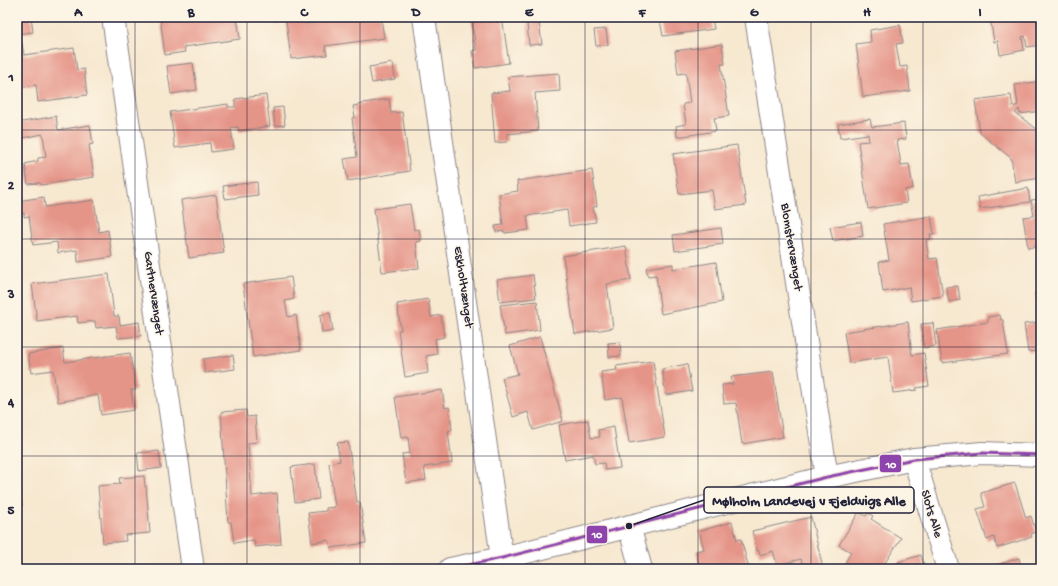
<svg xmlns="http://www.w3.org/2000/svg" width="1058" height="586" font-family="'Gochi Hand',sans-serif">
  <style>
    .building { fill: #e59488 }
    .lines { fill: none; stroke-linecap: round; stroke-linejoin: round }
    .street-casing { stroke: #8c8586; stroke-width: 24 }
    .street { stroke: #fff; stroke-width: 22 }
    .bus-1-casing { stroke: #fcf5e5; stroke-width: 6 }
    .bus-1 { stroke: #8e44ad; stroke-width: 3 }
    .grid { fill: none; stroke: #22223b; stroke-width: 1; stroke-opacity: 0.55 }
    .labels { text-anchor: middle; dominant-baseline: central; stroke-width: 3; stroke-linejoin: round; paint-order: stroke }
    .street-label { font-size: 13px; fill: #22223b; stroke: #fcf5e5 }
    .leader { fill: none; stroke: #22223b; stroke-width: 1.5 }
    .callout-dot { fill: #22223b; stroke: #fcf5e5; stroke-width: 1.5 }
    .callout { fill: #fcf5e5; stroke: #22223b; stroke-width: 1.5 }
    .callout-label { font-size: 14px; text-anchor: middle; font-weight: bold; fill: #22223b }
    .line-badge { stroke: #fcf5e5; stroke-width: 1.5 }
    .badge-label { font-size: 11px; text-anchor: middle; font-weight: bold; fill: #fff }
    .neatline { fill: none; stroke: #22223b; stroke-width: 1.5 }
    .grid-label { font-size: 13px; text-anchor: middle; font-weight: bold; fill: #22223b }
  </style>
  <rect width="100%" height="100%" fill="#fcf5e5"/>
  <filter id="ink" filterUnits="userSpaceOnUse"><feTurbulence type="fractalNoise" baseFrequency=".025" numOctaves="2"/><feDisplacementMap in="SourceGraphic" scale="8" xChannelSelector="R" yChannelSelector="G"/><feConvolveMatrix kernelMatrix="1 2 1 2 8 2 1 2 1" color-interpolation-filters="sRGB"/></filter>
  <filter id="wash" filterUnits="userSpaceOnUse"><feTurbulence type="fractalNoise" baseFrequency=".012" numOctaves="4" result="noise"/><feDisplacementMap in="SourceGraphic" scale="16" xChannelSelector="R" yChannelSelector="G"/><feGaussianBlur stdDeviation="0.9" result="paint"/><feColorMatrix in="noise" values="0 0 0 0 0 0 0 0 0 0 0 0 0 0 0 0 0 1.4 0 .05"/><feComposite in="paint" operator="in"/></filter>
  <g filter="url(#wash)">
    <rect width="100%" height="100%" fill="#f7e8d0"/>
    <g id="blocks">
      <!-- building -->
      <path class="building" d="M17 17H31L33 32 17 34Z
        M160 17H237L240 39 184 47 185 52 165 55Z
        M274 17H291V18L274 21Z
        M318 17H381L384 38 325 46 327 55 291 59 286 20 305 18 306 24 319 22Z
        M471 17H502L509 63 475 68 472 51 476 50Z
        M672 17H712L714 29 663 36 660 20Z
        M990 17H1041V45L1027 47 1025 36 1022 37 1024 50 1000 55 998 41 994 42Z
        M539 22 542 44 529 45 527 23Z
        M900 25 903 43 896 44 900 67 907 66 910 91 863 97 856 44 871 42 870 30Z
        M606 29 608 45 596 46 594 30Z
        M22 43 24 55 74 48 77 70 84 69 87 95 38 102 36 85 17 88V44Z
        M722 44 725 64H721L729 116 714 118 716 131 677 137 676 126 686 124 683 104 690 103 686 73 678 74 675 51Z
        M193 63 197 90 171 94 167 66Z
        M393 63 395 79 372 83 369 67Z
        M559 73 560 91 535 93 538 131 507 134V142L495 143 491 93 510 91 508 77Z
        M1041 81V111L1020 114 1019 109 1015 113 1041 132V178L1015 182 1011 158 980 133 975 100 1011 95 1013 107 1018 105 1015 85Z
        M266 95 270 126 239 131 238 127 231 128 234 149 211 152 210 143 175 148 170 112 228 104V107H235V99Z
        M389 99 391 113 402 112 410 171 348 181 344 159 357 157 352 118 355 117 353 106 363 104V103Z
        M283 107 285 125 275 126 273 108Z
        M56 116 58 130 90 125 93 144 89 145 94 177 41 185 40 183 28 184 25 164 38 161V158L46 157 43 134 17 139V123Z
        M870 119 872 127 904 123 906 139 897 140 901 165 909 164 913 188 905 190 907 203 868 209 858 142 869 141 868 134 840 138 838 124Z
        M737 145 746 205 715 209 712 190 679 194 673 154Z
        M592 170 597 206 593 207 596 222 569 226 567 210 527 216 529 230 505 233 504 231 496 232 495 226 503 225 499 194 518 191 517 181Z
        M257 182 258 195 225 199 223 186Z
        M1028 188 1030 202 980 209 978 197Z
        M216 195 224 253 189 258 181 200Z
        M44 197 45 207 94 200 99 232 108 230 112 257 78 262 77 250 58 253 57 242 33 245 29 216 24 217V213L17 214V201Z
        M1041 199V263L1040 264 1037 246 1028 248 1023 217 1034 216 1031 200Z
        M410 204 414 230 419 229 421 241 416 242 419 268 382 272 374 209Z
        M931 216 934 234H930L931 239 926 240 929 259 937 258 943 296 911 301 909 287 883 292 879 262 889 260 883 224Z
        M861 222 863 236 833 241 830 227Z
        M721 228 723 244 675 251 673 235Z
        M626 246 631 280 607 284 613 328 575 334 563 256Z
        M716 262 722 302 661 314 656 275 648 276 646 268 673 264V269Z
        M109 274 114 316H119L120 325 139 322 141 336 118 338 116 326 96 328 95 321 78 323 77 316 37 321 32 284Z
        M533 275 536 298 500 302 497 280Z
        M291 277 294 299 285 301 288 317 296 315 301 350 253 357 243 284Z
        M958 286 960 300 949 302 946 287Z
        M1041 292V309H1038L1035 293Z
        M428 299 431 317 441 315 444 337 435 339 437 354 426 356 428 373 405 377 398 330H401L397 304Z
        M537 301 540 330 505 335 500 305Z
        M330 313 333 331 322 333 320 315Z
        M1000 315 1001 320H1003L1008 354 942 363 937 330 988 322V317Z
        M908 322 912 355 924 353 929 386 916 388 917 390 893 393 888 357 849 363 844 332Z
        M1041 322V376H1040L1036 351 1028 352 1024 324Z
        M933 323 936 346 924 348 921 324Z
        M540 337 563 421 533 430 528 412 513 417 502 378 518 374 510 346Z
        M620 342 621 356 609 357 608 343Z
        M63 348 65 362 130 353 136 390H131L134 410 101 415 98 395 58 402 53 370 31 373 28 354Z
        M233 355 235 369 205 373 203 359Z
        M653 361 665 437 629 443 622 397 605 400 601 372 617 370 616 366Z
        M687 364 692 391 666 395 662 369Z
        M773 372 783 437 742 444 736 403 724 404 722 385 733 384 731 377Z
        M442 390 445 408 449 407 452 430 448 431 452 463 424 467 426 480 406 483 402 454 410 453 408 437 401 438 395 397Z
        M246 410 247 417 255 416 257 442 248 443 252 496 277 493 281 544 255 547 254 540 234 543 231 522H228L221 412Z
        M588 420 591 438 600 437 598 430 614 427 620 468 605 470 604 463 595 464 593 455 565 460 559 425Z
        M348 442 357 502H360L366 543 331 548 329 540 312 543 308 513 326 511V508L335 507 329 463 340 461 337 443Z
        M159 451 161 468 139 471 137 453Z
        M315 464 319 499 295 502 291 467Z
        M144 476 145 487 146 486 150 533 125 535 126 541 103 543 98 486 120 484 119 478Z
        M1015 483 1026 518 1031 516 1036 532 1031 534 1032 537 997 548 994 537 987 540 977 509 985 507 981 493Z
        M17 485H20L22 506H17Z
        M859 512 866 516 868 513 873 516 871 519 901 538 881 569H876L870 566 868 569H854L845 563 851 552 839 545Z
        M811 517 822 564 804 569 801 559 777 565 773 551 760 555 759 550 757 551 752 531Z
        M732 522 737 540 741 539 749 569H700L696 551 704 549 699 531Z
        M921 555 925 569H900L898 562Z
        M1019 558 1022 569H985Z"/>
    </g>
  </g>
  <g filter="url(#ink)">
    <use href="#blocks" fill-opacity="0" stroke="#8c8586" stroke-width="1"/>
    <g class="lines">
      <!-- street casing -->
      <g class="street-casing">
        <path id="street" d="M113 17 193 569
          M424 17 502 558
          M756 17 827 477
          M914 459 948 569
          M629 526 641 569
          M450 569 502 558 827 477 914 459 982 453 1041 455"/>
      </g>
      <!-- street -->
      <use href="#street" class="street"/>
      <!-- bus-1 casing -->
      <g class="bus-1-casing">
        <path id="bus-1" d="M450 569 502 558 827 477 914 459 982 453 1041 455"/>
      </g>
      <!-- bus-1 -->
      <use href="#bus-1" class="bus-1"/>
    </g>
  </g>
  <!-- grid -->
  <path class="grid" d="M135 17V569M247 17V569M360 17V569M473 17V569M585 17V569M698 17V569M811 17V569M923 17V569M17 130H1041M17 239H1041M17 347H1041M17 456H1041"/>
  <g class="labels">
    <!-- street labels -->
    <g class="street-label">
      <text transform="translate(791 247) rotate(81)">Blomstervænget</text>
      <text transform="translate(463 287) rotate(82)">Eskholtvænget</text>
      <text transform="translate(153 293) rotate(82)">Gartnervænget</text>
      <text transform="translate(931 514) rotate(73)">Slots Alle</text>
    </g>
  </g>
  <!-- callouts -->
  <path class="leader" d="M629 526L704 500"/>
  <circle class="callout-dot" cx="629" cy="526" r="4"/>
  <rect class="callout" x="704" y="487" width="210" height="26" rx="4"/>
  <g class="callout-label">
    <text x="809" y="505">Mølholm Landevej v Fjeldvigs Alle</text>
  </g>
  <g class="line-badge">
    <rect x="879" y="454" width="23" height="19" rx="4" fill="#8e44ad"/>
    <rect x="586" y="525" width="22" height="19" rx="4" fill="#8e44ad"/>
  </g>
  <g class="badge-label">
    <text x="891" y="468">10</text>
    <text x="597" y="538">10</text>
  </g>
  <!-- margin -->
  <rect width="1058" height="586" fill="none" stroke="#fcf5e5" stroke-width="44"/>
  <rect x="22" y="22" width="1014" height="542" class="neatline"/>
  <g class="grid-label">
    <text x="78" y="16">A</text>
    <text x="191" y="16">B</text>
    <text x="304" y="16">C</text>
    <text x="416" y="16">D</text>
    <text x="529" y="16">E</text>
    <text x="642" y="16">F</text>
    <text x="754" y="16">G</text>
    <text x="867" y="16">H</text>
    <text x="980" y="16">I</text>
    <text x="11" y="81">1</text>
    <text x="11" y="189">2</text>
    <text x="11" y="298">3</text>
    <text x="11" y="406">4</text>
    <text x="11" y="514">5</text>
  </g>
</svg>
